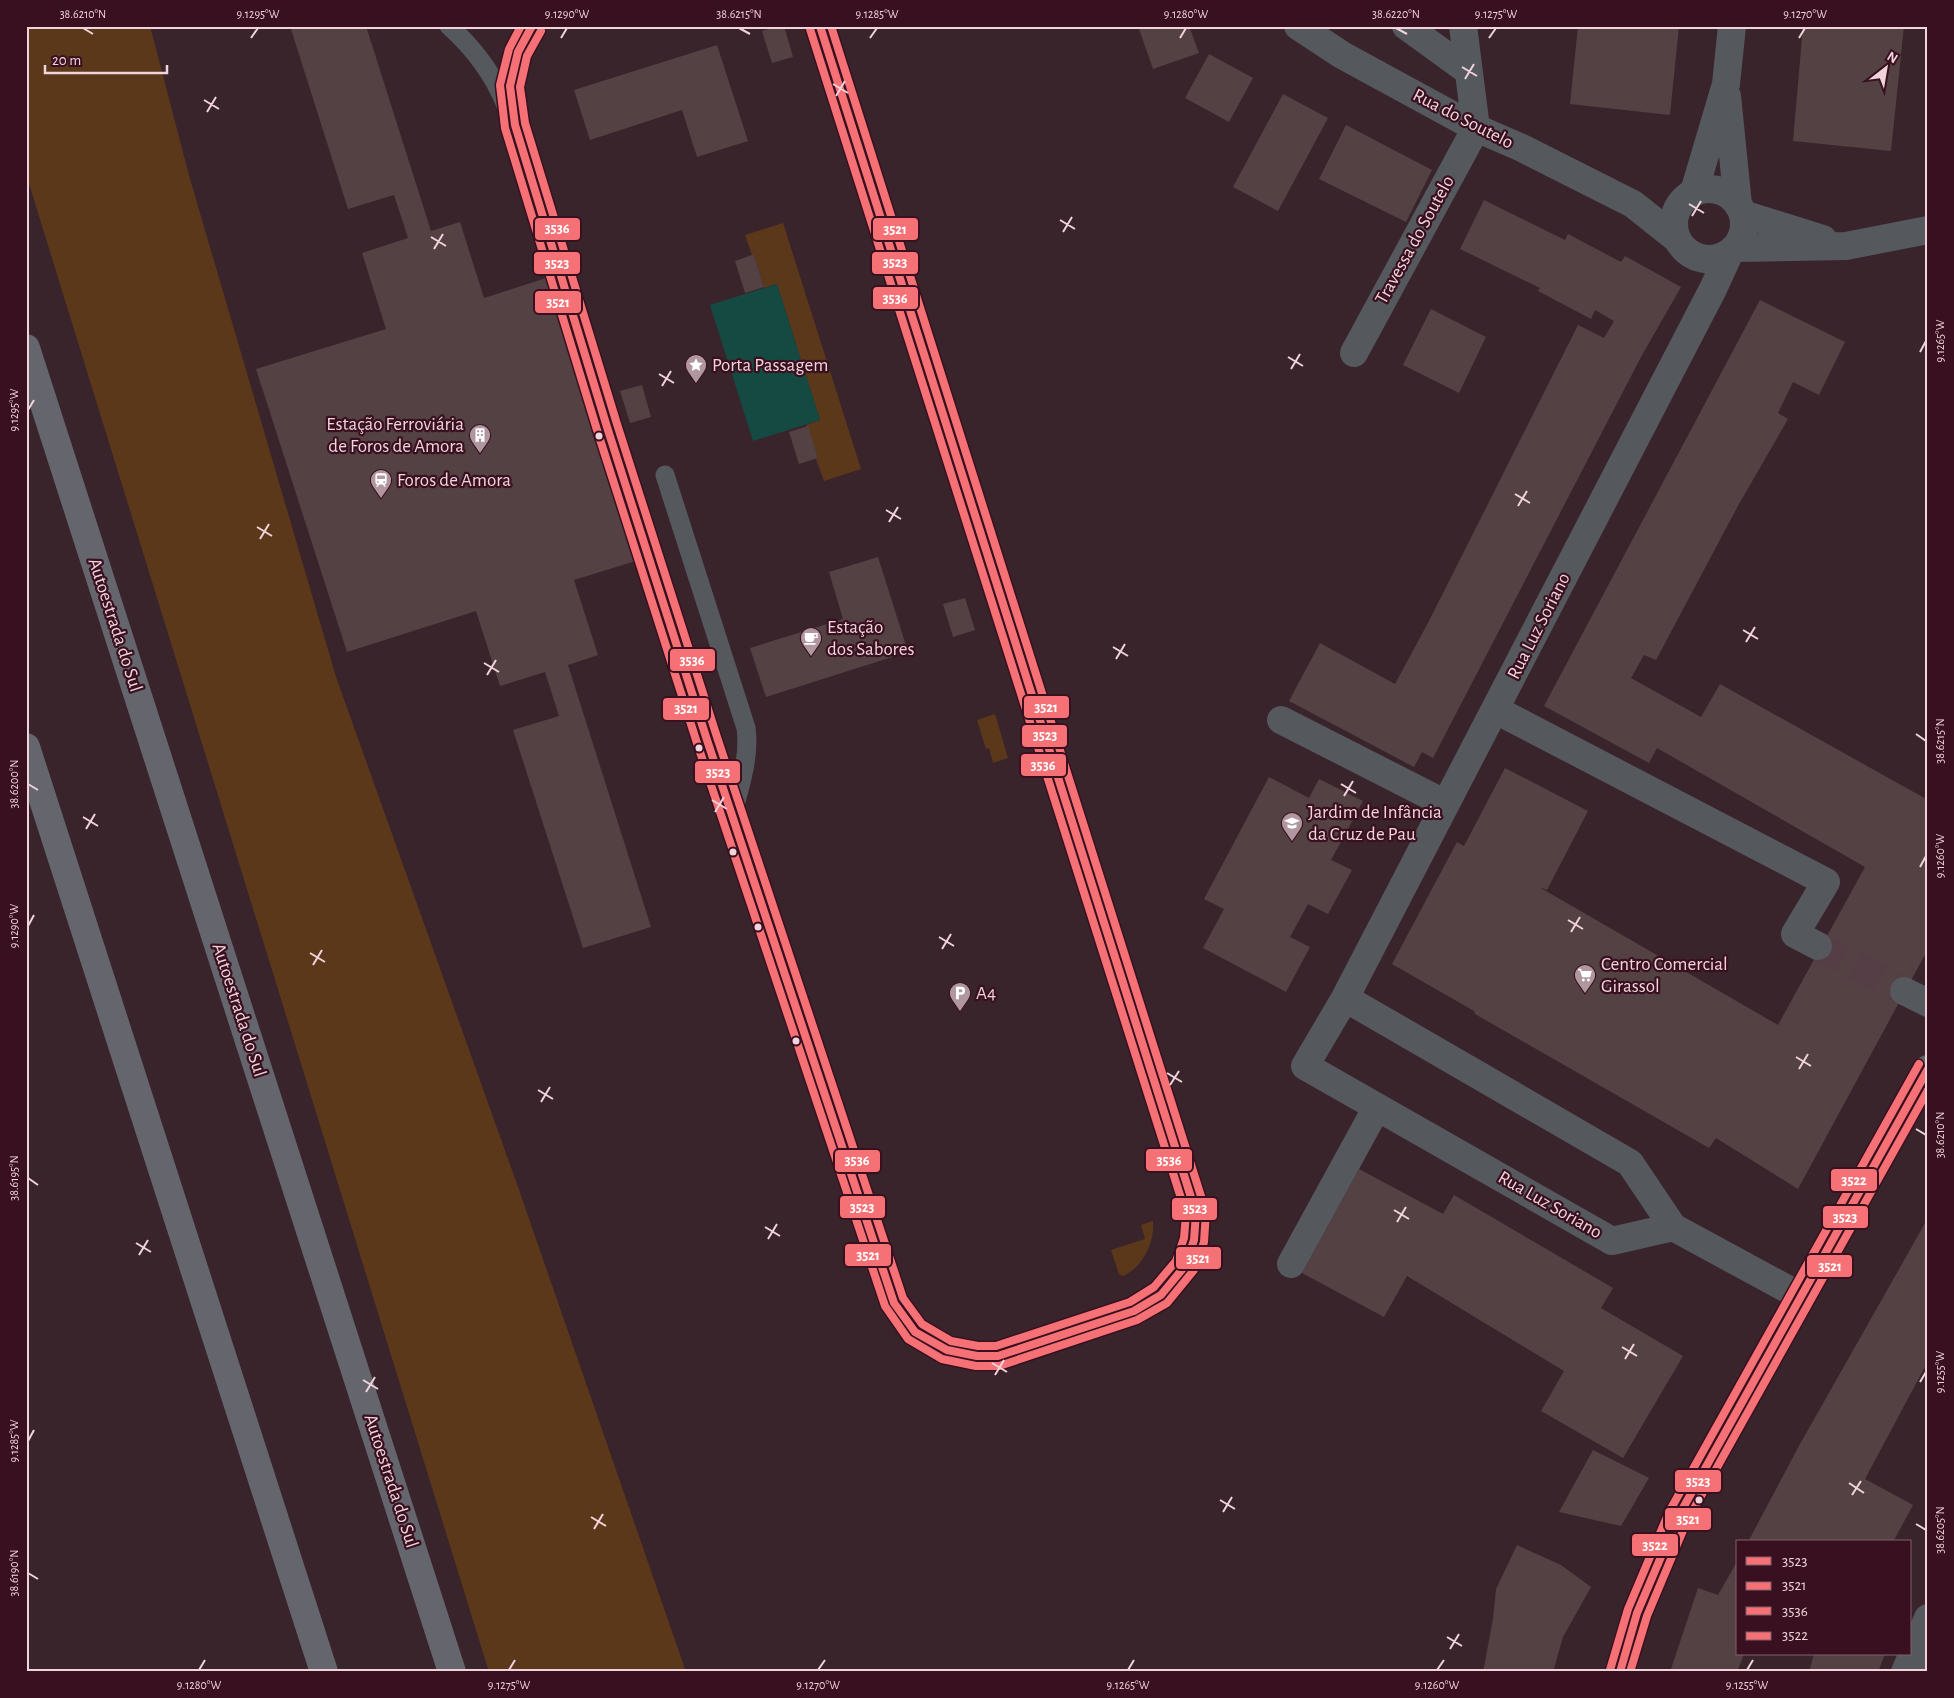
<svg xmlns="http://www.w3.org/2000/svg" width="1954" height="1698" font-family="'Alegreya Sans',sans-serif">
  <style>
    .green { fill: #5c381a }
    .water { fill: #154a43 }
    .building { fill: #544144 }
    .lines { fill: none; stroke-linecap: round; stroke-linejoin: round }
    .street-tunnel { stroke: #553e46; stroke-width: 28; stroke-dasharray: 28 14; stroke-linecap: butt }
    .lane { stroke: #55585d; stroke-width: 19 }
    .street { stroke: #55585d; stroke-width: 28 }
    .secondary { stroke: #5f6168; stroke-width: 28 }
    .highway { stroke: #64656d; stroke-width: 28 }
    .bus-1-casing { stroke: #39101f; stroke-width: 11 }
    .bus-2-casing { stroke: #39101f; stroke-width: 11 }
    .bus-3-casing { stroke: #39101f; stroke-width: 11 }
    .bus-4-casing { stroke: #39101f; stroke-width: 11 }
    .bus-1 { stroke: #f67175; stroke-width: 8 }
    .bus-2 { stroke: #f67175; stroke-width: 8 }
    .bus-3 { stroke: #f67175; stroke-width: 8 }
    .bus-4 { stroke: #f67175; stroke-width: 8 }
    .ticks { fill: none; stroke: #f0d3db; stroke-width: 2 }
    .bus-dot { fill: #f0d3db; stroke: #39101f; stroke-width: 2 }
    .labels { text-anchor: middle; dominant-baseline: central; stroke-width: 4.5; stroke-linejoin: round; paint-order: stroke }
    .street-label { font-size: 19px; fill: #f0d3db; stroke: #39101f }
    .poi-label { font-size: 19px; fill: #f0d3db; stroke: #39101f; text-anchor: start }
    .line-badge { stroke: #39101f; stroke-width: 2 }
    .badge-label { font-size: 14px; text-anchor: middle; font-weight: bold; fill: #fff }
    .neatline { fill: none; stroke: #f0d3db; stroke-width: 2 }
    .ticks-label { font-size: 12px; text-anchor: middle; fill: #f0d3db }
  </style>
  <rect width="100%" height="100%" fill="#3a242c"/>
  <!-- green -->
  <path class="green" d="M26 26H150L190 179 336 677 518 1187 686 1672H489L26 174Z
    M783 223 861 469 824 481 816 459 818 458 806 425 820 420 777 284 763 288 764 287 754 255H752L745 235Z
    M995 714 1008 758 993 763 989 748 986 749 977 720Z
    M1153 1221C1155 1242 1143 1267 1123 1276L1119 1274 1111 1250 1145 1239 1141 1225Z"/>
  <!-- water -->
  <path class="water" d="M777 284 820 420 753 441 710 305Z"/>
  <!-- building -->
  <path class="building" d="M290 26H366L431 231 460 222 484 298 565 272 655 555 574 580 598 655 568 665 651 927 583 948 513 730 559 716 545 672 500 686 476 611 347 652 256 369 386 329 362 253 408 238 394 195 348 209Z
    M779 26H784L793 57 772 63 762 31Z
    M1138 26H1189L1199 53 1153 69Z
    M1578 26H1679L1670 115 1570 104Z
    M1803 26H1904L1891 151 1793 141Z
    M717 45 748 141 697 157 682 110 590 140 574 90Z
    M1209 54 1253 78 1229 122 1185 98Z
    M1283 94 1328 118 1278 211 1233 187Z
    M1346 125 1432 170 1406 222 1319 179Z
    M1484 200 1565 240 1568 234 1621 262 1625 256 1681 287 1641 357 1433 758 1422 752 1414 767 1289 701 1320 643 1395 684 1429 621 1578 325 1604 338 1614 321 1595 310 1591 319 1538 291 1540 288 1460 249Z
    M752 255H754L764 287 745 293 735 261Z
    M1760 300 1845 342 1819 395 1793 382 1778 413 1788 419 1739 504 1656 660 1644 655 1631 678 1701 717 1720 684 1928 800V949L1798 1189 1716 1138 1709 1148 1475 1014 1474 1011 1392 964 1457 842 1464 846 1505 768 1588 811 1547 890 1539 887 1778 1025 1865 867 1657 748 1649 763 1544 706Z
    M1431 309 1486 337 1459 393 1403 365Z
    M642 385 651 417 630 423 620 391Z
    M808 426 818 458 799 464 789 432Z
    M878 557 908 652 766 697 750 648 843 619 829 572Z
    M965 598 975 630 953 637 943 604Z
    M1269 777 1309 798 1319 779 1363 801 1331 860 1352 870 1328 914 1308 904 1290 937 1310 947 1286 992 1203 948 1224 909 1204 899Z
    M1359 1169 1443 1214 1454 1195 1613 1288 1601 1308 1683 1356 1623 1458 1541 1411 1564 1371 1407 1276 1384 1317 1302 1273Z
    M1928 1218V1361L1865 1479 1913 1505 1893 1542H1748L1800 1444Z
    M1593 1450 1649 1478 1621 1526 1559 1512Z
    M1517 1545 1561 1565 1591 1587 1563 1637 1553 1672H1483L1493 1619 1496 1589Z
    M1738 1560V1654H1744L1737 1672H1670L1698 1588 1718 1595Z
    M1814 1654H1885L1878 1672H1809Z"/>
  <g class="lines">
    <!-- street-tunnel -->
    <path class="street-tunnel" d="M1818 946 1904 991"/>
    <!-- lane -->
    <path class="lane" d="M449 26C475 49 493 74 506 105
      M665 475 746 728C750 757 740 785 733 813
      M1912 1672 1928 1664"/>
    <!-- street -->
    <path class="street" d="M532 26 518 52 510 86 515 125 607 427 707 740 894 1303 915 1332 947 1350 977 1356H998L1134 1311 1161 1295 1185 1266 1194 1240 1196 1213 820 26
      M1298 26 1342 55 1476 128 1522 148 1633 204 1677 239
      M1406 26 1468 71
      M1727 96 1738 205
      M1674 224a35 35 0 1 1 70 0a35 35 0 1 1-70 0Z
      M1694 192 1726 84 1732 26
      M1743 214 1823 239
      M1735 248 1846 246 1928 230
      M1354 353 1476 128 1463 26
      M1496 710 1826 882 1795 934 1818 946
      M1281 720 1446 804
      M1904 991 1928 1003
      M1345 998 1713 289 1730 252
      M1673 1227 1612 1241 1305 1066 1345 998 1630 1163 1673 1227 1802 1297
      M1291 1264 1377 1107
      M1905 1672 1928 1618"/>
    <!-- secondary -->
    <path class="secondary" d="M1620 1672C1630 1619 1657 1566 1678 1517L1928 1069"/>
    <!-- highway -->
    <path class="highway" d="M26 348 452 1672
      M26 747 324 1672"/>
    <!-- bus-1 casing -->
    <g class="bus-1-casing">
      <path id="bus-1" d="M532 26 518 52 510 86 515 125 607 427 707 740 894 1303 915 1332 947 1350 977 1356H998L1134 1311 1161 1295 1185 1266 1194 1240 1196 1213 820 26
        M1620 1672 1637 1613 1678 1517 1928 1069"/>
    </g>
    <!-- bus-2 casing -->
    <g class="bus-2-casing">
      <path id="bus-2" d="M521 26 509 49 500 85 505 128 597 430 697 743 885 1306 908 1339 942 1359 976 1366H999L1137 1320 1167 1303 1194 1270 1204 1242 1206 1212 831 26
        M1630 1672 1647 1616 1687 1521 1928 1090"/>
    </g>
    <!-- bus-3 casing -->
    <g class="bus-3-casing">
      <path id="bus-3" d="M541 31 527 56 520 87 525 123 617 424 717 737 903 1298 922 1324 951 1341 978 1346H996L1130 1302 1154 1287 1176 1261 1184 1238 1186 1214 810 29"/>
    </g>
    <!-- bus-4 casing -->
    <g class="bus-4-casing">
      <path id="bus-4" d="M1610 1670 1628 1609 1669 1512 1919 1064"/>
    </g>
    <!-- bus-1 -->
    <use href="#bus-1" class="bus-1"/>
    <!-- bus-2 -->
    <use href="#bus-2" class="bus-2"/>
    <!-- bus-3 -->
    <use href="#bus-3" class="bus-3"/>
    <!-- bus-4 -->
    <use href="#bus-4" class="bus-4"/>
  </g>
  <!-- ticks -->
  <path class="ticks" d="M83 28 93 34M739 28 750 34M1396 28 1407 34M251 38 258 28M561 38 567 28M870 38 877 28M1180 38 1186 28M1489 38 1496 28M1799 38 1805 28M1462 67 1477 76M1465 79 1474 64M833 84 848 93M836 96 845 81M204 100 219 109M207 112 216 97M1689 204 1704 213M1692 216 1701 201M1060 220 1075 229M1063 232 1072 217M431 237 446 246M434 249 443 234M1920 352 1926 341M1288 357 1303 366M1291 369 1300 354M659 374 674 383M662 386 671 371M28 410 34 400M1515 494 1530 503M1518 506 1527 491M886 510 901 519M889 522 898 507M257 527 272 536M260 539 269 524M1743 630 1758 639M1746 642 1755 627M1113 647 1128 656M1116 659 1125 644M484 663 499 672M487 675 496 660M1916 734 1926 741M28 784 38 790M1341 784 1356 793M1344 796 1353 781M712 800 727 809M715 812 724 797M83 817 98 826M86 829 95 814M1920 867 1926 856M1568 920 1583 929M28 926 34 915M1571 932 1580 917M939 937 954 946M942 949 951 934M310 953 325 962M313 965 322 950M1796 1057 1811 1066M1799 1069 1808 1054M1167 1073 1182 1082M1170 1085 1179 1071M538 1090 553 1099M541 1102 550 1087M1916 1129 1926 1135M28 1178 38 1185M1394 1210 1409 1219M1397 1222 1406 1207M765 1227 780 1236M768 1239 777 1224M136 1243 151 1252M139 1255 148 1240M1622 1347 1637 1356M1625 1359 1634 1344M992 1363 1007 1372M995 1375 1004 1360M363 1380 378 1389M1920 1382 1926 1372M366 1392 375 1377M28 1441 34 1430M1849 1483 1864 1493M1852 1495 1861 1481M1220 1500 1235 1509M1223 1512 1232 1497M591 1517 606 1526M1916 1524 1926 1530M594 1529 603 1514M28 1573 38 1579M1447 1637 1462 1646M1450 1649 1459 1634M199 1670 205 1660M509 1670 515 1660M818 1670 825 1660M1128 1670 1134 1660M1437 1670 1444 1660M1747 1670 1753 1660"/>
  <!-- icons -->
  <defs>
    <g id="sight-pin" transform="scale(1.125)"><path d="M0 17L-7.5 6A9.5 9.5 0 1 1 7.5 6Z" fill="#b0969e" stroke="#39101f"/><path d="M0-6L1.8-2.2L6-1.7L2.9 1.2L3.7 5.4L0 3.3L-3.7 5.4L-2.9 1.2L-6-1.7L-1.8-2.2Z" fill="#fff"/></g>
    <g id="building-pin" transform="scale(1.125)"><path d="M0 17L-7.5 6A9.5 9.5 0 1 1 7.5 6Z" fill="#b0969e" stroke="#39101f"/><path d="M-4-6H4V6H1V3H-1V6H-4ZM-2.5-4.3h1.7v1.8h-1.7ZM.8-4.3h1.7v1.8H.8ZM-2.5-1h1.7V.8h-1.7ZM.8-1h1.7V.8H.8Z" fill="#fff"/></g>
    <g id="station-pin" transform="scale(1.125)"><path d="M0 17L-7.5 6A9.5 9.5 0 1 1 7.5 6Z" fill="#b0969e" stroke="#39101f"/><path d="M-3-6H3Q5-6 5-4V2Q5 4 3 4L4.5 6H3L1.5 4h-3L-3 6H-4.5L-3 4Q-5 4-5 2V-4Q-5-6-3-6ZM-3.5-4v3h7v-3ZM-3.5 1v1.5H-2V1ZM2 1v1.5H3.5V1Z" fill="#fff"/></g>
    <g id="cafe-pin" transform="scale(1.125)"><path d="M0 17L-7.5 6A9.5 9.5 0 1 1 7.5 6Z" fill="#b0969e" stroke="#39101f"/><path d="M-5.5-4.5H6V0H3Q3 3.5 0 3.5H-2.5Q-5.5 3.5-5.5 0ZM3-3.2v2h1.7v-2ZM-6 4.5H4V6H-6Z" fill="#fff"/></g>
    <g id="school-pin" transform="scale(1.125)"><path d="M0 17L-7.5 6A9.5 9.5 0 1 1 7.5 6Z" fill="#b0969e" stroke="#39101f"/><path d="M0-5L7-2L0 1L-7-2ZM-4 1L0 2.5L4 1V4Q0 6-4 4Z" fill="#fff"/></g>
    <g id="supermarket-pin" transform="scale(1.125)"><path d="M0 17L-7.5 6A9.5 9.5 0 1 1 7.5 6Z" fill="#b0969e" stroke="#39101f"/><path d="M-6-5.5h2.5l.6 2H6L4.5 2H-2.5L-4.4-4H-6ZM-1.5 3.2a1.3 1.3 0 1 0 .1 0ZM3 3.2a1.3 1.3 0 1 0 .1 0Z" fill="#fff"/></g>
    <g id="parking-pin" transform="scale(1.125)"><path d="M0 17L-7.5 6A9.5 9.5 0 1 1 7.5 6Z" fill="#b0969e" stroke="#39101f"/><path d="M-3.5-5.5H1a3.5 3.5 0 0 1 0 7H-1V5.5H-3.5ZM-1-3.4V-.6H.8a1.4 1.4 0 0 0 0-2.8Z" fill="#fff"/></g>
  </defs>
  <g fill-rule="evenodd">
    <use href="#sight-pin" x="696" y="365"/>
    <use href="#building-pin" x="480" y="435"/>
    <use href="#station-pin" x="381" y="480"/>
    <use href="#cafe-pin" x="811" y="638"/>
    <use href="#school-pin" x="1292" y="823"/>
    <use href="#supermarket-pin" x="1585" y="975"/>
    <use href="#parking-pin" x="960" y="993"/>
  </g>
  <!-- markers -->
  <g class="bus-dot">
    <circle cx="599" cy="436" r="4.5"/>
    <circle cx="699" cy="748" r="4.5"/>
    <circle cx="733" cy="852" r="4.5"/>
    <circle cx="758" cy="927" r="4.5"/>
    <circle cx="796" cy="1041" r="4.5"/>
    <circle cx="1699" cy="1500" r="4.5"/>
  </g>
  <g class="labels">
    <!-- street labels -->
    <g class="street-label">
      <text transform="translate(1463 119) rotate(27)">Rua do Soutelo</text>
      <text transform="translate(1415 240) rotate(-61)">Travessa do Soutelo</text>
      <text transform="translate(115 625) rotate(72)">Autoestrada do Sul</text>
      <text transform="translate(1539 626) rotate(-63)">Rua Luz Soriano</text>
      <text transform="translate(239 1010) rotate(72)">Autoestrada do Sul</text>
      <text transform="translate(1550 1205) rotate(30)">Rua Luz Soriano</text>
      <text transform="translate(391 1481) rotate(72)">Autoestrada do Sul</text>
    </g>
    <!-- poi labels -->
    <g class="poi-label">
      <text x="712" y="365">Porta Passagem</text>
      <text x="464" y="424" text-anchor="end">Estação Ferroviária<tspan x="464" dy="22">de Foros de Amora</tspan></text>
      <text x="397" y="480">Foros de Amora</text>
      <text x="827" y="627">Estação<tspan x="827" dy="22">dos Sabores</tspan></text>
      <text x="1308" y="812">Jardim de Infância<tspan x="1308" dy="22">da Cruz de Pau</tspan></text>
      <text x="1601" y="964">Centro Comercial<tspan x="1601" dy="22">Girassol</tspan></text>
      <text x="976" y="993">A4</text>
    </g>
  </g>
  <g class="line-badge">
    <rect x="534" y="217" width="47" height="24" rx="5" fill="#f67175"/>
    <rect x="872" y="217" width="47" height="24" rx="5" fill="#f67175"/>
    <rect x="871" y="251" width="48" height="24" rx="5" fill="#f67175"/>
    <rect x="533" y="251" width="48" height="24" rx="5" fill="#f67175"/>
    <rect x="872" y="286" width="47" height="24" rx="5" fill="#f67175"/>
    <rect x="534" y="290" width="48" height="24" rx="5" fill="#f67175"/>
    <rect x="669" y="648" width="47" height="24" rx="5" fill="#f67175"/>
    <rect x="1023" y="695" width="47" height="24" rx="5" fill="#f67175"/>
    <rect x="662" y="697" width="48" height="24" rx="5" fill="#f67175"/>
    <rect x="1021" y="724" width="47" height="24" rx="5" fill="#f67175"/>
    <rect x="1020" y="753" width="47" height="24" rx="5" fill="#f67175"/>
    <rect x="694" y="760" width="47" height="24" rx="5" fill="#f67175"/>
    <rect x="1145" y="1148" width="48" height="24" rx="5" fill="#f67175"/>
    <rect x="834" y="1149" width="47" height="24" rx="5" fill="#f67175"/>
    <rect x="1830" y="1168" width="48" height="24" rx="5" fill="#f67175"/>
    <rect x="839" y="1195" width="47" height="24" rx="5" fill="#f67175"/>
    <rect x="1171" y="1197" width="47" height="24" rx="5" fill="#f67175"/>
    <rect x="1822" y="1205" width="47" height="24" rx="5" fill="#f67175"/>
    <rect x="844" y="1243" width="48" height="24" rx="5" fill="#f67175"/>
    <rect x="1175" y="1246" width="47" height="24" rx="5" fill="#f67175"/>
    <rect x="1806" y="1254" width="47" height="24" rx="5" fill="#f67175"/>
    <rect x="1674" y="1469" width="48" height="24" rx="5" fill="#f67175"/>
    <rect x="1664" y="1507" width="48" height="24" rx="5" fill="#f67175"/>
    <rect x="1631" y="1533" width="48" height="24" rx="5" fill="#f67175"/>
  </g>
  <g class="badge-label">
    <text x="557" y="233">3536</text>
    <text x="895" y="234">3521</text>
    <text x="895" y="267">3523</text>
    <text x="557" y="268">3523</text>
    <text x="895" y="303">3536</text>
    <text x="558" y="307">3521</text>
    <text x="692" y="665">3536</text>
    <text x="1046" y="712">3521</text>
    <text x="686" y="713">3521</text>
    <text x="1045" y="740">3523</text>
    <text x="1043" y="770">3536</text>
    <text x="718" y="777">3523</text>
    <text x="1169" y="1165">3536</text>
    <text x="857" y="1165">3536</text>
    <text x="1854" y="1185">3522</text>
    <text x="862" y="1212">3523</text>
    <text x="1195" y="1213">3523</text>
    <text x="1845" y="1222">3523</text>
    <text x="868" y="1260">3521</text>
    <text x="1198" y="1263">3521</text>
    <text x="1830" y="1271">3521</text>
    <text x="1698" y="1486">3523</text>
    <text x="1688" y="1524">3521</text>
    <text x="1655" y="1550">3522</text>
  </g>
  <!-- border -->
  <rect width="1954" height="1698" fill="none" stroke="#39101f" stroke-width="55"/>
  <!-- legend -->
  <rect x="1736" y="1540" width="175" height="115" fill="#39101f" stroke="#825e6a"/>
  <rect x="1746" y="1557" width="25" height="8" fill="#f67175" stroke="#825e6a"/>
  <text x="1782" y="1566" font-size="15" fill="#f0d3db">3523</text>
  <rect x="1746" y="1582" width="25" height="8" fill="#f67175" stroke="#825e6a"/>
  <text x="1782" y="1590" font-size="15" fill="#f0d3db">3521</text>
  <rect x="1746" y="1607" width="25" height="8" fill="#f67175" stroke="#825e6a"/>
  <text x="1782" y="1616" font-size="15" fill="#f0d3db">3536</text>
  <rect x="1746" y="1632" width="25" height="8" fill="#f67175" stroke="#825e6a"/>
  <text x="1782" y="1640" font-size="15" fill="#f0d3db">3522</text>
  <!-- north arrow -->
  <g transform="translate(1886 68) rotate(31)" stroke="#39101f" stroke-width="4" paint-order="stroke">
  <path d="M0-4L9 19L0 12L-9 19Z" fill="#f0d3db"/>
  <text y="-8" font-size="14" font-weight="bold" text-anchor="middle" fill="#f0d3db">N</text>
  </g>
  <!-- scale -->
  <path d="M45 65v8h122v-8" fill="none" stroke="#f0d3db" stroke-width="2.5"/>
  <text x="52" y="65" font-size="15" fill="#f0d3db" stroke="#39101f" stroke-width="4" paint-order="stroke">20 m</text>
  <rect x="28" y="28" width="1898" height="1642" class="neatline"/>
  <g class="ticks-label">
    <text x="83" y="18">38.6210°N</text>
    <text x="258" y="18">9.1295°W</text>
    <text x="567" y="18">9.1290°W</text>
    <text x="739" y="18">38.6215°N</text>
    <text x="877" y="18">9.1285°W</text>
    <text x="1186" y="18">9.1280°W</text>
    <text x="1396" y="18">38.6220°N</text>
    <text x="1496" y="18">9.1275°W</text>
    <text x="1805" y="18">9.1270°W</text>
    <text transform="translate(1940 341) rotate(-90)" y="4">9.1265°W</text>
    <text transform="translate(14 410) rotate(-90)" y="4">9.1295°W</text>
    <text transform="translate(1940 741) rotate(-90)" y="4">38.6215°N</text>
    <text transform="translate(14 784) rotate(-90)" y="4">38.6200°N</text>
    <text transform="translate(1940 856) rotate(-90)" y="4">9.1260°W</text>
    <text transform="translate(14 926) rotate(-90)" y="4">9.1290°W</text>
    <text transform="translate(1940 1135) rotate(-90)" y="4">38.6210°N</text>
    <text transform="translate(14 1178) rotate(-90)" y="4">38.6195°N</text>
    <text transform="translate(1940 1372) rotate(-90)" y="4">9.1255°W</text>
    <text transform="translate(14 1441) rotate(-90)" y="4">9.1285°W</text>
    <text transform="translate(1940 1530) rotate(-90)" y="4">38.6205°N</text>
    <text transform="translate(14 1573) rotate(-90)" y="4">38.6190°N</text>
    <text x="199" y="1689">9.1280°W</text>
    <text x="509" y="1689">9.1275°W</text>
    <text x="818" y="1689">9.1270°W</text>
    <text x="1128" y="1689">9.1265°W</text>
    <text x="1437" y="1689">9.1260°W</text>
    <text x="1747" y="1689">9.1255°W</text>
  </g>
</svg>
